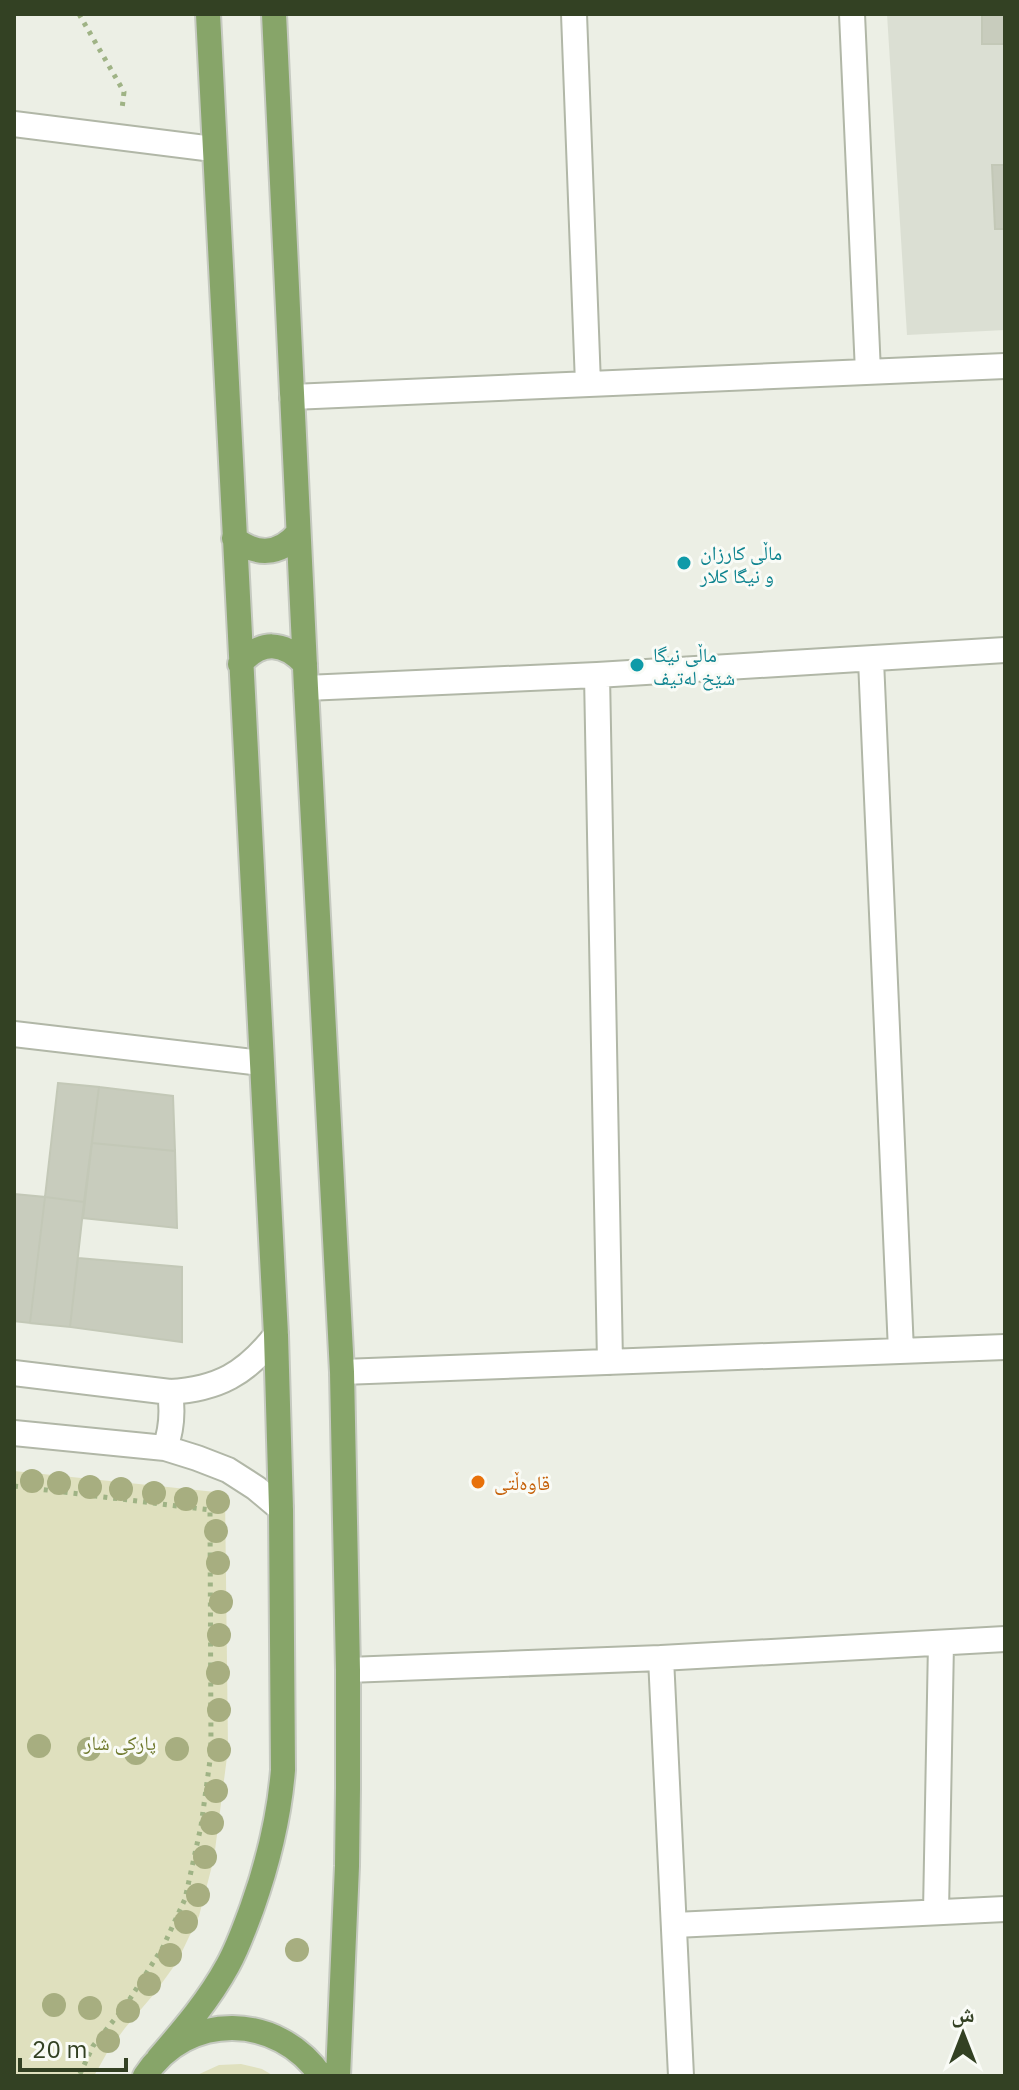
<svg xmlns="http://www.w3.org/2000/svg" width="1019" height="2090" font-family="'IBM Plex Sans','Noto Naskh Arabic',sans-serif">
  <style>
    .built { fill: #dbdfd3 }
    .green { fill: #dfe0be }
    .building { fill: #c8ccbd; stroke: #c3c8b7; stroke-width: 2 }
    .lines { fill: none; stroke-linecap: round; stroke-linejoin: round }
    .minor-casing { stroke: #b1b7a7; stroke-width: 28 }
    .major-casing { stroke: #c6cac1; stroke-width: 28 }
    .path { stroke: #9fb385; stroke-width: 5; stroke-dasharray: 4 6; stroke-linecap: butt }
    .minor { stroke: #fff; stroke-width: 24 }
    .major { stroke: #87a569; stroke-width: 24 }
    .tree { fill: #a7ae80 }
    .culture-dot { fill: #0f9aa8; stroke: #f9fbf6; stroke-width: 3 }
    .food-dot { fill: #e8710a; stroke: #f9fbf6; stroke-width: 3 }
    .labels { text-anchor: middle; dominant-baseline: central; stroke-width: 6; stroke-linejoin: round; paint-order: stroke }
    .culture-label { font-size: 20px; fill: #0d838f; stroke: #f9fbf6; text-anchor: start }
    .food-label { font-size: 20px; fill: #c56008; stroke: #f9fbf6; text-anchor: start }
    .park-label { font-size: 20px; fill: #6f792d; stroke: #f9fbf6 }
  </style>
  <rect width="100%" height="100%" fill="#ecefe5"/>
  <!-- built -->
  <path class="built" d="M887 14H1005V330L907 335Z"/>
  <!-- green -->
  <path class="green" d="M14 1471 225 1493 228 1749 214 1858 199 1916 177 1962 154 1994 125 2028 108 2051 94 2076H14Z
    M241 2064 262 2069 274 2076H195L219 2065Z"/>
  <!-- building -->
  <path class="building" d="M982 14H1005V44H982Z
    M992 165H1005V229H995Z
    M58 1083 99 1087 84 1202 45 1197Z
    M99 1087 173 1096 175 1151 92 1143Z
    M92 1143 175 1151 177 1228 83 1218Z
    M14 1194 45 1197 30 1323 14 1321Z
    M45 1197 84 1202 70 1327 30 1323Z
    M78 1258 182 1267V1342L70 1327Z"/>
  <g class="lines">
    <!-- minor casing -->
    <g class="minor-casing">
      <path id="minor" d="M574 14 588 384
        M852 14 868 372
        M14 124 213 149
        M292 397 1005 366
        M871 660 901 1351
        M597 675 610 1362
        M306 688 597 675 1005 650
        M14 1034 261 1063
        M342 1372 1005 1347
        M14 1373 170 1392C218 1389 246 1374 276 1335
        M14 1433 165 1448 197 1458 228 1470 256 1488 281 1509
        M165 1448C172 1429 173 1412 170 1392
        M661 1658 681 2076
        M348 1670 661 1658 1005 1639
        M936 1912 941 1643
        M675 1925 1005 1909"/>
    </g>
    <!-- major casing -->
    <g class="major-casing">
      <path id="major" d="M274 14 306 688 342 1372 348 1670V1788L347 1866 338 2076
        M234 538C256 556 279 556 298 533
        M240 664C261 640 283 641 305 664
        M158 2059C184 2029 209 2000 228 1965 238 1947 245 1927 252 1908 268 1863 279 1818 283 1770L281 1509 276 1335 208 14
        M145 2076C187 2011 278 2013 321 2076"/>
    </g>
    <!-- path -->
    <path class="path" d="M79 14 124 92 122 109
      M14 1486 210 1510 211 1753 201 1826 185 1899 163 1947 126 2005 93 2046 79 2076"/>
    <!-- minor -->
    <use href="#minor" class="minor"/>
    <!-- major -->
    <use href="#major" class="major"/>
  </g>
  <!-- trees -->
  <g class="tree">
    <circle cx="32" cy="1481" r="12"/>
    <circle cx="59" cy="1483" r="12"/>
    <circle cx="90" cy="1487" r="12"/>
    <circle cx="121" cy="1489" r="12"/>
    <circle cx="154" cy="1493" r="12"/>
    <circle cx="186" cy="1499" r="12"/>
    <circle cx="218" cy="1502" r="12"/>
    <circle cx="216" cy="1531" r="12"/>
    <circle cx="218" cy="1563" r="12"/>
    <circle cx="221" cy="1602" r="12"/>
    <circle cx="219" cy="1635" r="12"/>
    <circle cx="218" cy="1673" r="12"/>
    <circle cx="219" cy="1710" r="12"/>
    <circle cx="39" cy="1746" r="12"/>
    <circle cx="89" cy="1749" r="12"/>
    <circle cx="177" cy="1749" r="12"/>
    <circle cx="219" cy="1750" r="12"/>
    <circle cx="136" cy="1753" r="12"/>
    <circle cx="216" cy="1791" r="12"/>
    <circle cx="212" cy="1823" r="12"/>
    <circle cx="205" cy="1857" r="12"/>
    <circle cx="198" cy="1895" r="12"/>
    <circle cx="186" cy="1922" r="12"/>
    <circle cx="297" cy="1950" r="12"/>
    <circle cx="170" cy="1955" r="12"/>
    <circle cx="149" cy="1984" r="12"/>
    <circle cx="54" cy="2005" r="12"/>
    <circle cx="90" cy="2008" r="12"/>
    <circle cx="128" cy="2011" r="12"/>
    <circle cx="108" cy="2041" r="12"/>
  </g>
  <!-- markers -->
  <g class="culture-dot">
    <circle cx="684" cy="563" r="8"/>
    <circle cx="637" cy="665" r="8"/>
  </g>
  <circle class="food-dot" cx="478" cy="1482" r="8"/>
  <g class="labels">
    <!-- culture labels -->
    <g class="culture-label">
      <text x="700" y="552">ماڵی کارزان<tspan x="700" dy="23">و نیگا کلار</tspan></text>
      <text x="653" y="654">ماڵی نیگا<tspan x="653" dy="23">شێخ لەتیف</tspan></text>
    </g>
    <!-- food labels -->
    <g class="food-label">
      <text x="494" y="1482">قاوەڵتی</text>
    </g>
    <!-- park labels -->
    <g class="park-label">
      <text x="120" y="1742">پارکی شار</text>
    </g>
  </g>
  <!-- border -->
  <rect width="1019" height="2090" fill="none" stroke="#334123" stroke-width="32"/>
  <!-- north arrow -->
  <g transform="translate(963 2034)" stroke="#f9fbf6" stroke-width="6" paint-order="stroke">
  <path d="M0-6L14 30L0 20L-14 30Z" fill="#334123"/>
  <text y="-12" font-size="22" font-weight="bold" text-anchor="middle" fill="#334123">ش</text>
  </g>
  <!-- scale -->
  <path d="M20 2058v12h106v-12" fill="none" stroke="#334123" stroke-width="4"/>
  <text x="32" y="2058" font-size="24" fill="#334123" stroke="#f9fbf6" stroke-width="6" paint-order="stroke">20 m</text>
</svg>
